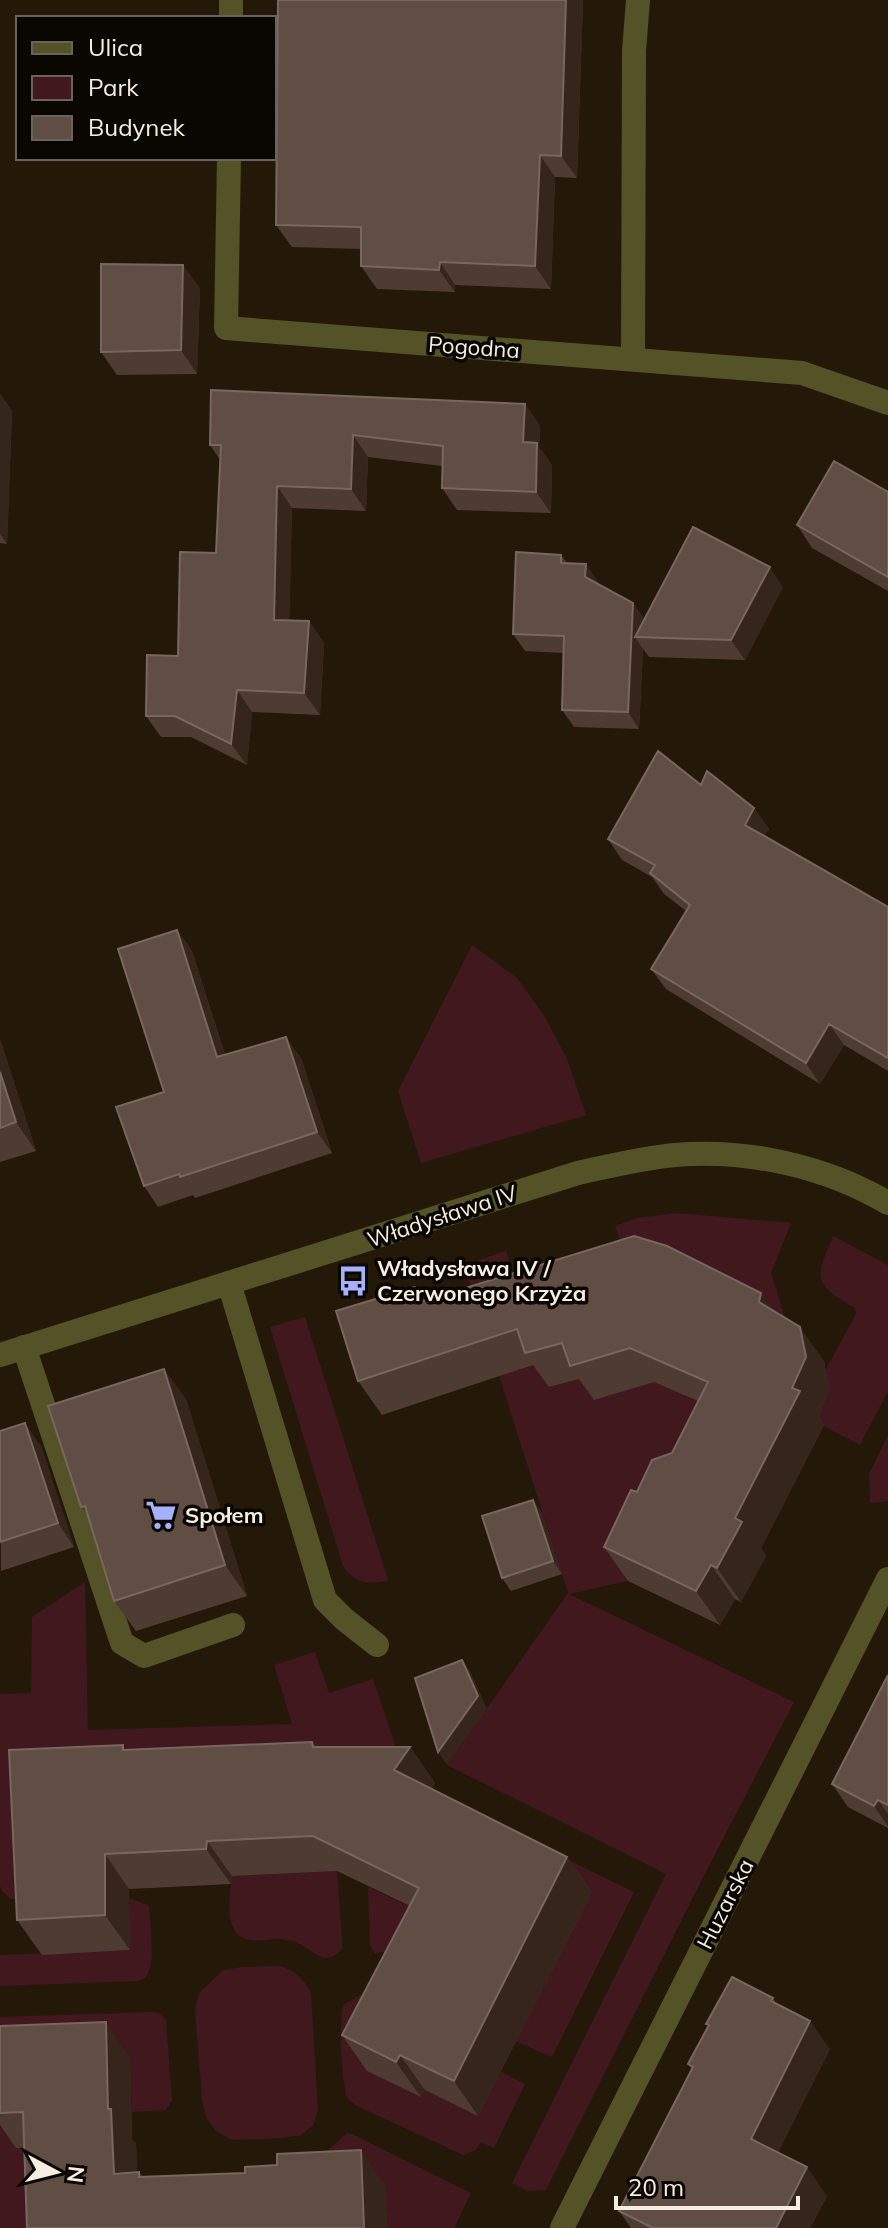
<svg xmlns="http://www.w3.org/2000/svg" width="888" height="2228" font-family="Mulish,sans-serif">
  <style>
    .green { fill: #40181e }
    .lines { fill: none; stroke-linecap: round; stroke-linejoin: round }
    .lane { stroke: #545327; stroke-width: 24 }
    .street { stroke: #545327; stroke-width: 24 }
    .wall { fill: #4e3b32 }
    .shaded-wall { fill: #35251a }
    .building { fill: #604e45; stroke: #77675e; stroke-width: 2 }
    .labels { text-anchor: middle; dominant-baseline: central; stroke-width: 7; stroke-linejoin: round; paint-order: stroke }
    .street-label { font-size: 22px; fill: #f6eee3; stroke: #0a0602 }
    .poi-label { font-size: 22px; font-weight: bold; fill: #f6eee3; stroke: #0a0602; text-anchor: start }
  </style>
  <rect width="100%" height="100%" fill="#241909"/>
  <!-- green -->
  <path class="green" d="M472 945 517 978 544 1015 567 1059 586 1115 421 1163 398 1091Z
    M676 1213 791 1223 771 1273 783 1311 785 1327 633 1278 615 1226 637 1218Z
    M833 1236 888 1265V1391L860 1445 816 1422 812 1395 856 1314 855 1308C814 1284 814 1281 833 1236Z
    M506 1251 549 1387 585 1377 654 1382 733 1414 655 1524 628 1581 569 1594 794 1702 697 1889 546 2190 528 2191 512 2183 666 1874 447 1765 568 1593 464 1265Z
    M305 1317 388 1580C369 1585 355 1584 343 1566L270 1327Z
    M888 1435V1501L870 1503 869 1474Z
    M85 1582 88 1730 292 1724 274 1665 315 1652 329 1693 373 1679 407 1781 634 1892 552 2057 515 2041 402 1797 40 1898 11 1899 2 1891 0 1886V1694L31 1693 32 1617Z
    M337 1871 342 1939V1949C325 1968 316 1952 300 1944 295 1941 287 1940 282 1939 268 1938 244 1946 235 1931 226 1917 230 1892 232 1876Z
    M368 1887 447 1924 394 1949 375 1954 370 1945Z
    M130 1898 149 1906C150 1922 155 1960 148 1973 146 1978 142 1979 138 1981L0 1986V1955L130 1950Z
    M281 1966C296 1972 303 1978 311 1993L318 2111 313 2125 301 2135 284 2138 232 2140 217 2132 207 2119 202 2101 195 2009 199 1993 223 1970 242 1967Z
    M385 1981 420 2097 425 2090 500 2071 525 2084 494 2148 481 2142 476 2150 463 2155 355 2105 347 2098C341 2077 339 2027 343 2005Z
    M152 2012 160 2014 166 2020 172 2100 166 2110 132 2112 130 2058 48 2147 51 2228H0V2017Z
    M347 2133 352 2134 471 2193 454 2228H387L385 2186 326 2152Z"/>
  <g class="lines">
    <!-- lane -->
    <path class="lane" d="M633 359 634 51 638 0
      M229 1283 325 1600 344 1619 377 1645
      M24 1347 122 1643 144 1656 233 1625"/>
    <!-- street -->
    <path class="street" d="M231 18V0
      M229 158 226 328 802 373 888 403
      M0 1355 578 1173C610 1166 642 1158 675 1155 748 1149 825 1166 888 1203
      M562 2228 888 1579"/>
  </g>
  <!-- wall -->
  <path class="wall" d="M278 0H583L577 178 555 177 551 289 455 285V292L377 289 361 266V249L292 247 276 225Z
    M200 288 197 374 117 375 101 352Z
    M0 394 12 411 7 544 0 543Z
    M525 404 540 426 539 447 552 465 551 513 457 510 442 488V466L368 457 366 511 292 508 289 620 309 621 324 643 320 715 252 712 247 765 191 737H161L146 716 178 656 216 553 220 460 210 445Z
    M888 492V591L812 548 797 525Z
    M561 555 568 564 598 582 597 583 633 603 644 619 783 587 745 660 649 657 643 649 639 729 574 727 562 710 563 653 525 651 513 634Z
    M701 785 754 808 769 829 764 836 888 907V1071L844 1045 820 1084 666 989 651 969 686 911 664 894 652 877 622 860 608 839Z
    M177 930 192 951 225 1055 301 1058 332 1153 195 1198 193 1195 158 1207 144 1186 164 1092Z
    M0 1039 36 1151 0 1162Z
    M415 1287 425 1301 774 1311 824 1361 829 1391 818 1417 824 1425 761 1548 766 1556 741 1602 735 1599 720 1625 628 1581 604 1547 637 1492 672 1453 698 1401 654 1382 594 1400 579 1379 549 1387 533 1365 382 1415 358 1381Z
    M186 1399 247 1596 136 1631 114 1601 88 1516 81 1507Z
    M0 1431 41 1446 74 1547 1 1571Z
    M533 1500 542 1513 562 1574 511 1591 502 1578Z
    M888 1675V1828L848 1807 832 1784Z
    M312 1742 316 1747H410L435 1783 431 1789 567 1857 592 1892 478 2116 425 2090 421 2097 367 2071 342 2035 410 1906 337 1871 232 1876 231 1884 129 1889 130 1950 42 1955 17 1920 127 1750Z
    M773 1998 776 2003 830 2049 778 2152 827 2196 810 2228H631L619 2211 692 2069 688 2064 709 2027 706 2024Z
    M0 2026 130 2057 132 2139 136 2144 137 2172H139L143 2177 385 2186 387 2228H27L25 2148H16L0 2125Z"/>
  <!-- shaded-wall -->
  <path class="shaded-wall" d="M566 0H583L577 178 561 156Z
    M540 155 555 177 551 289 535 266Z
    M440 262 455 285V292L439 270Z
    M183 265 200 288 197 374 181 350Z
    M0 394 12 411 7 544 0 534Z
    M525 404 540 426 539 447 552 465 551 513 536 492 523 442Z
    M353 435 368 457 366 511 351 489Z
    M277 486 292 508 289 642 274 620Z
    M586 564 598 582 597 594 585 577Z
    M770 567 783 587 745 660 731 640Z
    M633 603 645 620 635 637 643 649 639 729 628 712Z
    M309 621 324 643 320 715 304 693Z
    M237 690 252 712 247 765 231 744Z
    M754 808 769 829 759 845 745 825Z
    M177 930 192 951 232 1078 217 1057Z
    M829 1024 844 1045 820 1084 806 1063Z
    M286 1037 301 1058 332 1153 317 1132Z
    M0 1039 36 1151 16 1122 0 1072Z
    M415 1287 439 1321 420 1302Z
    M761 1293 785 1327 759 1302Z
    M800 1327 824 1361 829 1391 818 1417 824 1425 761 1548 766 1556 741 1602 717 1568 735 1518 792 1388Z
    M164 1369 186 1399 247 1596 225 1565Z
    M25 1423 41 1446 74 1547 58 1523Z
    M533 1500 542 1513 562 1574 553 1561Z
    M711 1565 735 1599 720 1625 696 1591Z
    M462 1660 471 1673 487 1709 447 1765 438 1752Z
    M410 1747 435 1783 419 1806 394 1770Z
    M878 1800 888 1814V1826L874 1806Z
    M207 1841 232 1876 231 1884 206 1849Z
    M105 1854 129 1889 130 1950 105 1915Z
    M567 1857 592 1892 478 2116 454 2081Z
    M810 2021 830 2049 771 2167 751 2139Z
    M106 2022 130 2057 132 2139 136 2144 139 2209 114 2174 108 2109Z
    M400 2055 425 2090 421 2097 396 2062Z
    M361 2150 385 2186 387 2228H364Z
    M807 2167 827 2196 810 2228H776Z"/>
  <!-- building -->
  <path class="building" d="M278 0H566L561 156 540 155 535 266 440 262 439 270 361 266V227L276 225Z
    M101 264 183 265 181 350 101 352Z
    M211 390 525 404 523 442 537 443 536 492 442 488 443 446 353 435 351 489 277 486 274 620 309 621 304 693 237 690 231 744 175 716H146L147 655 178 656 180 552 216 553 221 445H210Z
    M834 461 888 492V577L797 525Z
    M693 527 770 567 731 640 635 637Z
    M516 552 561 555V563L586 564 585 577 633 603 628 712 562 710 564 636 513 634Z
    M658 751 701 785 707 771 754 808 745 825 888 907V1058L829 1024 806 1063 651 969 690 905 650 873 655 865 608 839Z
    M177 930 217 1057 286 1037 317 1132 180 1177 179 1174 144 1186 116 1107 164 1092 118 949Z
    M0 1072 16 1122 0 1128Z
    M634 1236 667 1246 761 1293 759 1302 800 1327 806 1357 792 1388 800 1391 735 1518 742 1522 717 1568 711 1565 696 1591 604 1547 631 1490 637 1492 652 1460 672 1453 708 1382 630 1348 570 1366 562 1343 525 1353 517 1329 358 1381 336 1311 415 1287 420 1302Z
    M164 1369 225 1565 114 1601 85 1506 81 1507 48 1406Z
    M25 1423 58 1523 0 1542V1431Z
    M533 1500 553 1561 502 1578 482 1516Z
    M462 1660 478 1696 438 1752 415 1678Z
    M888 1675V1805L878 1800 874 1806 832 1784Z
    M312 1742 313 1747H410L394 1770 567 1857 454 2081 400 2055 396 2062 342 2035 419 1888 313 1836 207 1841 206 1849 105 1854V1915L17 1920 9 1750 123 1745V1750Z
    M732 1977 773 1998 771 2001 810 2021 751 2139 807 2167 776 2228H653L619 2211 693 2067 688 2064 709 2025 706 2024Z
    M106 2022 108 2109H111L114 2174 139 2172V2177L245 2173V2167L277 2165V2154L361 2150 364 2228H27L23 2112 0 2113V2026Z"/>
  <!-- icons -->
  <defs>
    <g id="bus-bare" transform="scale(2.4)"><path d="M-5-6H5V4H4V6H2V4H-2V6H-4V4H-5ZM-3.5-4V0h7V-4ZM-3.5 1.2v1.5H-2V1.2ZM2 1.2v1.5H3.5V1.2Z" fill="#a5b1fc" stroke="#0a0602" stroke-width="2.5" paint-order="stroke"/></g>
    <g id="supermarket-bare" transform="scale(2.4)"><path d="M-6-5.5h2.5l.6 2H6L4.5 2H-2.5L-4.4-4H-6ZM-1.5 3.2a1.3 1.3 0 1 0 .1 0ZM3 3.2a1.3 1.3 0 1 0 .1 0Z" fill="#a5b1fc" stroke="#0a0602" stroke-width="2.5" paint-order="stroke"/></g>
  </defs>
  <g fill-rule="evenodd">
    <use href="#bus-bare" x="353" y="1281"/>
    <use href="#supermarket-bare" x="161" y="1515"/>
  </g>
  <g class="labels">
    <!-- street labels -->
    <g class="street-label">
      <text transform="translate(474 347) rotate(4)">Pogodna</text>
      <text transform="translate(442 1216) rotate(-18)">Władysława IV</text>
      <text transform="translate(725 1904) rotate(-63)">Huzarska</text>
    </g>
    <!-- poi labels -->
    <g class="poi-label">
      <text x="377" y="1268">Władysława IV /<tspan x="377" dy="25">Czerwonego Krzyża</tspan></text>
      <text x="185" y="1515">Społem</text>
    </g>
  </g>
  <!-- legend -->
  <rect x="16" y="16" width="260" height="144" fill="#0a0602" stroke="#68635c" stroke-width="2"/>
  <rect x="32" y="42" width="40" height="12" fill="#545327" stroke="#68635c" stroke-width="2"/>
  <text x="88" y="56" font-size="24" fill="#f6eee3">Ulica</text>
  <rect x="32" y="76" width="40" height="24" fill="#40181e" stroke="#68635c" stroke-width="2"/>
  <text x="88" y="96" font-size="24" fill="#f6eee3">Park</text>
  <rect x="32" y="116" width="40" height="24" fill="#604e45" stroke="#68635c" stroke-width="2"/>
  <text x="88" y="136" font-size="24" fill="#f6eee3">Budynek</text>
  <!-- north arrow -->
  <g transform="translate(56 2172) rotate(97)" stroke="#0a0602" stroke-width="6" paint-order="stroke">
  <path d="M0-6L14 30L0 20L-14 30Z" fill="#f6eee3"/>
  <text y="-12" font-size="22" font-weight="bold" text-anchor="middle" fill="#f6eee3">N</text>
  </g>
  <!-- scale -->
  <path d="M616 2196v12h182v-12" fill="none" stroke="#f6eee3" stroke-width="4"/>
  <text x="628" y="2196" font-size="24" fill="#f6eee3" stroke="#0a0602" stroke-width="6" paint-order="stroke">20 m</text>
</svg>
